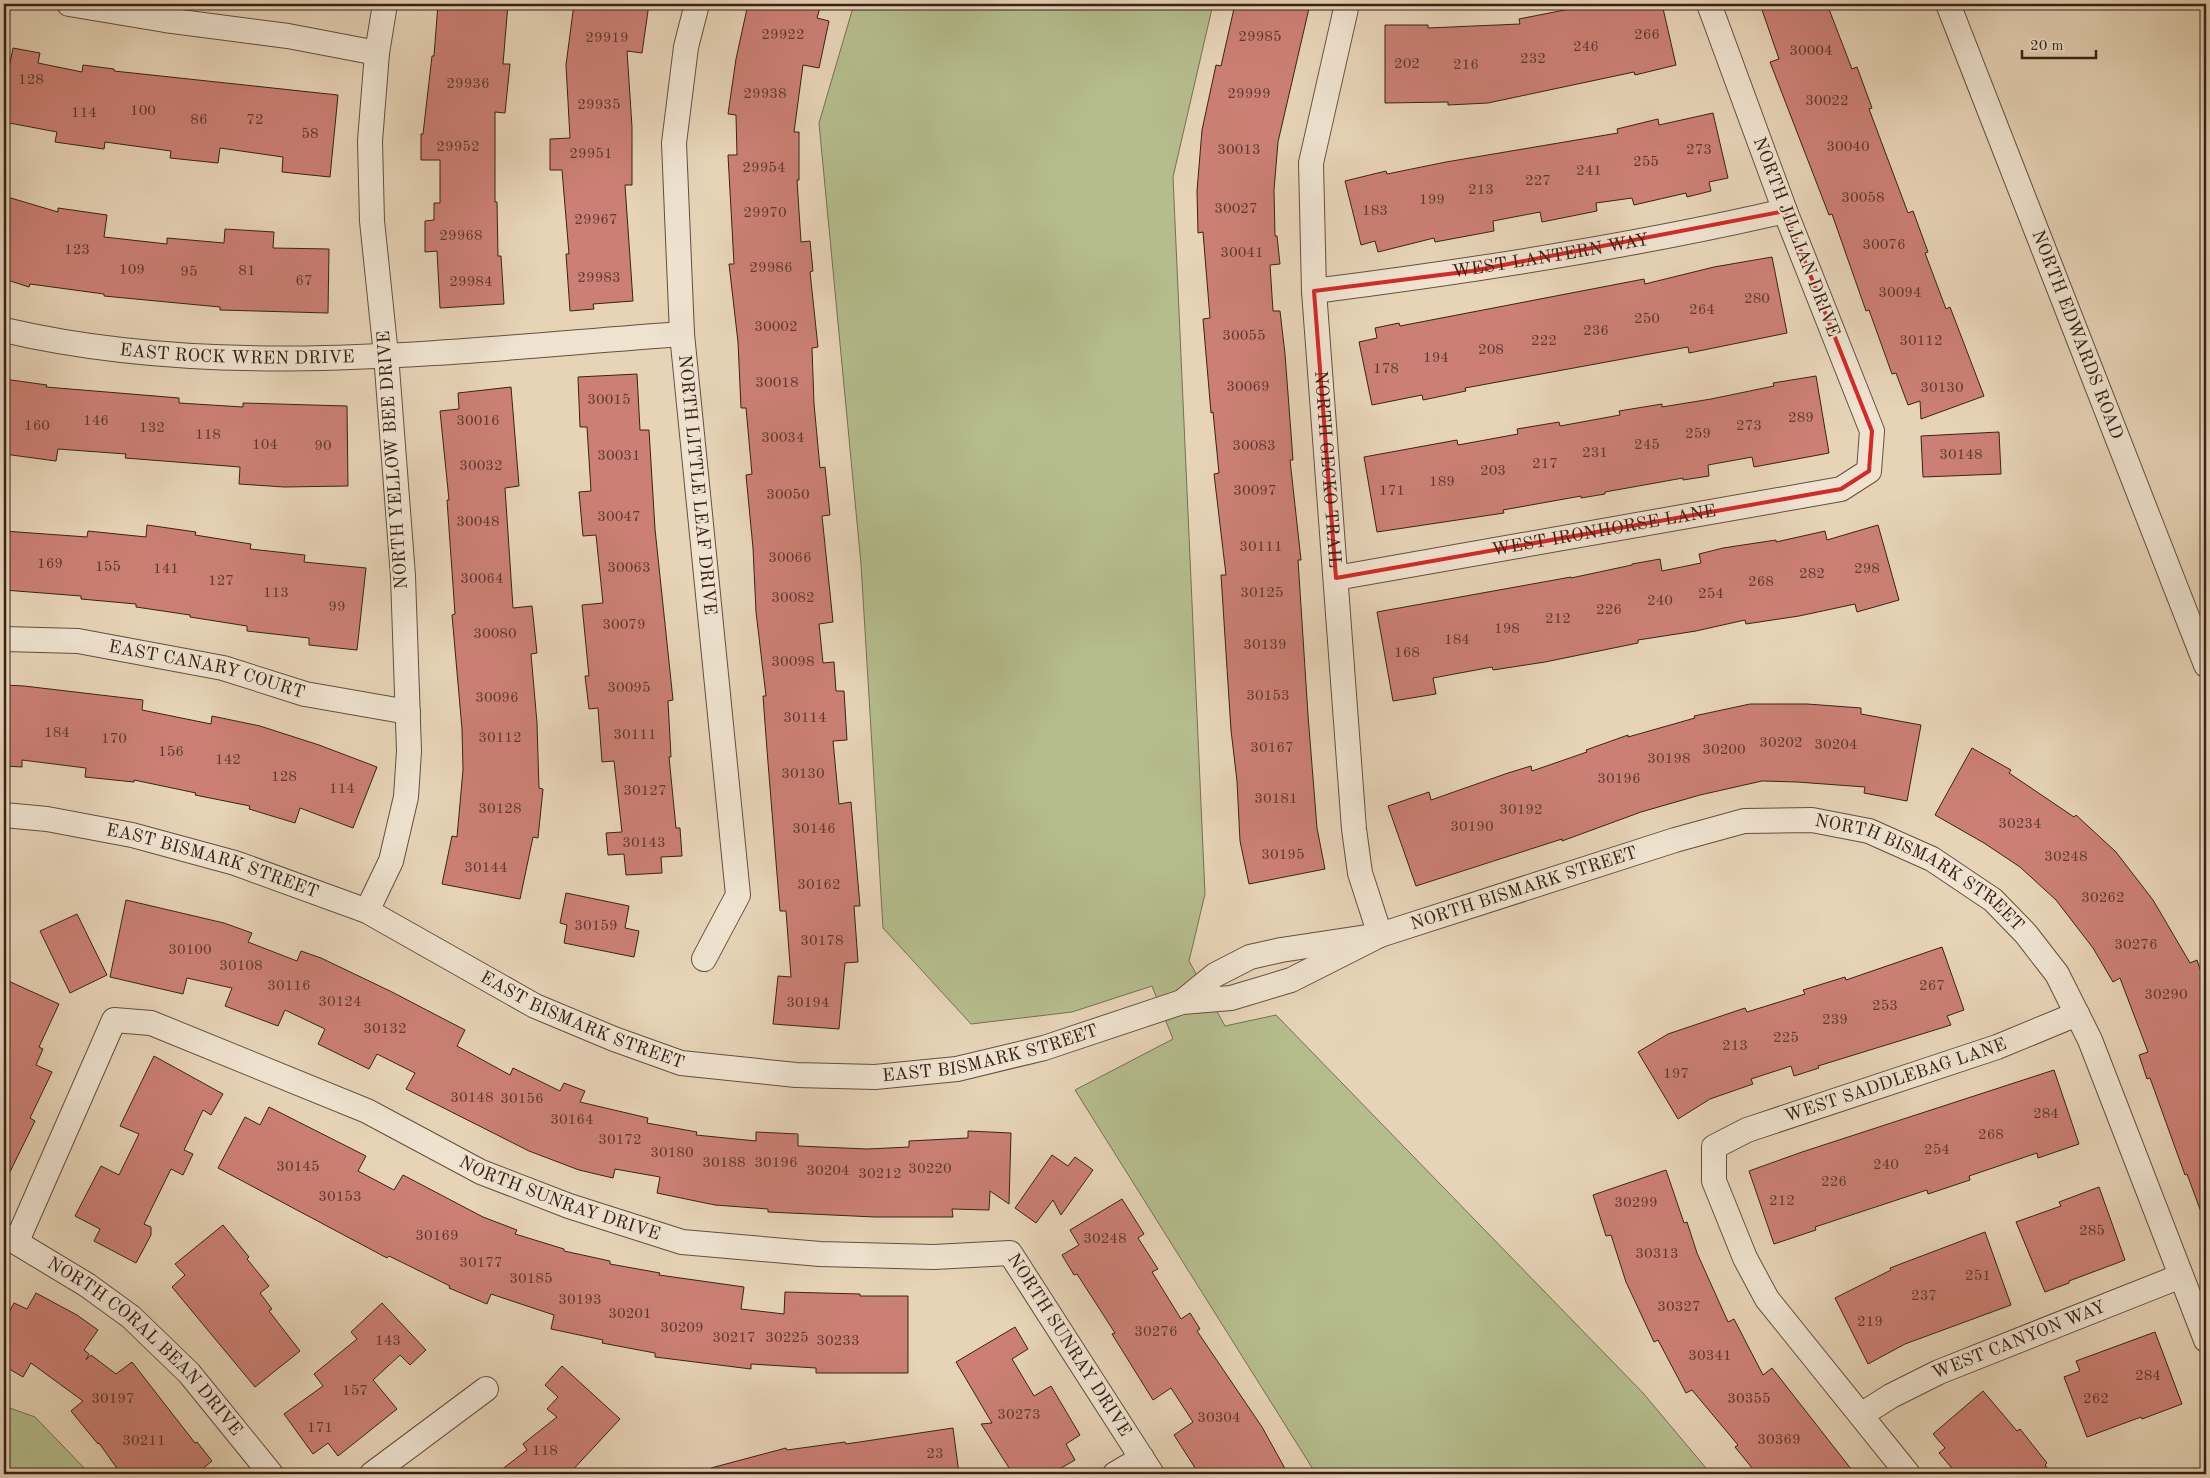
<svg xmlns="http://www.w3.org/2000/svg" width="2210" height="1478" font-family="'Old Standard TT',serif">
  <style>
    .green { fill: #b5bd8e; stroke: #776f53 }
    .building { fill: #cc8075; stroke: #392118 }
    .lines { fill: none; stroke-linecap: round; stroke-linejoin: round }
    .street-casing { stroke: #644e40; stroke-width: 26 }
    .street { stroke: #efe3d0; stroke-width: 24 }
    .marked { fill: none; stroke: #d62828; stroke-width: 4; stroke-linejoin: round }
    .labels { text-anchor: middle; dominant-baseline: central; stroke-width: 4.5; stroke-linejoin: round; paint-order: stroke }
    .number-label { font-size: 15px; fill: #5e392f }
    .street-label { font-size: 18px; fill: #392118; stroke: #efe3d0 }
  </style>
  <rect width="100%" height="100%" fill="#e7d4b7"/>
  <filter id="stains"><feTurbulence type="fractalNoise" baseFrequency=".004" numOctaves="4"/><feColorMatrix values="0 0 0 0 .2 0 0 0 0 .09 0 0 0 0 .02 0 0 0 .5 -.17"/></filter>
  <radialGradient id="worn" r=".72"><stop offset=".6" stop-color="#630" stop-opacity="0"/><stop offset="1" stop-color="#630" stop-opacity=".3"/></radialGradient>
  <!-- green -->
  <path class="green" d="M854 4H1213L1173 177 1205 894 1189 961 1225 1026 1276 1015 1643 1393 1711 1474H1316L1075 1090 1173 1039 1152 986 1072 1012 971 1024 883 928 861 564 819 123Z
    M4 1406 35 1417 90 1474H4Z"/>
  <!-- building -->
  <path class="building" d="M438 4H508L503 64H510L505 113 495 112V202H497L498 256H501L504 304 440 308 437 251 425 252V221L434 220V203H440V160H421V134H423L432 56H434Z
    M574 4H649L642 53 627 51 632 127V185H625L633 301 593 304 594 309 570 311 566 254H569L562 170H550V139L570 138 566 65Z
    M748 4H821L817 18 829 21 819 68 803 65 794 132H799V180H797L801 242 810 241 813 271 810 272 818 347 812 348 814 404 820 468 825 467 830 515 822 516 833 622 819 624 823 663 834 662 836 691H844L847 740 833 741 839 804 851 802 860 906H854L858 962 845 963 839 1029 773 1024 778 976 791 977 786 911H780L767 750 763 696H766L756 612 753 548 746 475 752 474 746 408H741L738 342 729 264H734L728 155H737L736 115 728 114 736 59Z
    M1235 4H1310L1278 142 1274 190 1275 236H1277L1280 264 1270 265 1273 311H1280L1285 354 1293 460H1290L1301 560H1298L1308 715 1317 828 1325 869 1249 884 1240 841 1237 781 1231 730 1221 575H1226L1214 474 1219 473 1213 412 1211 413 1203 319 1210 318 1203 232 1198 233 1197 191 1202 130 1216 65 1221 66Z
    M1595 4H1662L1676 65 1635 75 1634 72 1488 103 1448 105V102L1385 103V25H1428V28L1520 24 1519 19Z
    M1760 4H1827L1852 69 1857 67 1872 108 1869 109 1908 213 1913 211 1928 252 1925 253 1946 309 1950 307 1984 396 1921 419 1920 401 1908 405 1896 373 1892 374 1869 310 1866 311 1832 214 1829 215 1770 62 1779 59Z
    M13 48 40 53 38 63 82 72 83 65 114 69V71L338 95 330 177 282 172 283 157 220 148 218 163 170 158 171 151 105 142 104 149 55 142 57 132 4 122V93Z
    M1713 113 1728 178 1709 182 1711 191 1687 197 1686 193 1634 205 1632 198 1596 203 1597 211 1542 222 1540 212 1493 221 1494 231 1435 242 1434 238 1378 252 1375 241 1361 245 1345 181 1386 171 1387 174 1446 162 1618 133 1617 129 1658 119 1659 125Z
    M4 196 58 212V208L107 215 104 237 167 244V238L224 243 225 229 274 232 273 248 329 249 328 313 220 310V307L104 296V294L30 284 29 287 4 279Z
    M1772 257 1787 333 1689 353 1688 347 1465 388 1466 391 1423 400 1422 395 1372 405 1359 342 1377 338 1375 328 1399 323 1400 326 1644 279 1645 284 1714 267Z
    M637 374 640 430H649L655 529 673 700 668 701 671 757H669L676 828H680L682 856 661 857 662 873 626 875 624 854 608 855 606 833 622 832 614 761 602 762 598 708 589 709 585 676H589L582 605 603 603 596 535 583 536 579 492 591 491 587 427H580L578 377Z
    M1816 376 1829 453 1754 467 1752 457 1708 465 1709 476 1683 480V478L1605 492V494L1581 498V496L1503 510 1504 513 1377 532 1364 457 1457 440 1458 445 1518 434 1517 429 1559 422 1560 426 1620 415 1619 411 1662 404V407L1711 399 1774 386 1773 383Z
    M4 379 47 385 46 387 179 398V403L243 407V403L347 406 348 486 284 487 239 484 240 467 125 458 126 454 58 449 56 461 4 454Z
    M511 387 519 486 505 488 513 608 532 606 537 653 531 654 537 723 539 788 543 789 538 838 533 837 520 899 442 884 452 836 457 837 463 770 462 729 452 615 455 614 447 500H449L440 411 459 409 458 393Z
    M1999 432 2001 474 1923 477 1921 436Z
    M147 525 196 532 195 535 251 544 250 549 305 555 304 562 366 568 357 650 309 645V638L247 631V626L190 617V615L136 607V604L81 599V596L4 590V531L87 537 88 531 146 537Z
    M1878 525 1899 600 1857 612 1855 604 1799 616 1746 624 1745 620 1696 631 1638 640V643L1545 662 1493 670 1492 667 1433 678 1436 694 1393 701 1377 612 1571 577V578L1632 565V564L1660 559 1662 571 1701 563 1699 554 1723 548 1776 540V542L1825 531 1827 540Z
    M4 685 24 686 143 700 142 710 211 724 212 716 260 726 319 745 377 767 353 828 300 808 295 823 249 809 250 806 195 795 196 793 134 780V782L85 777 86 768 22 760V767L4 766Z
    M1750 704H1807L1861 708V714L1921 725 1907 801 1864 793 1865 787 1797 782 1762 781 1700 795 1641 812 1562 841V839L1416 886 1388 806 1429 792 1431 800 1508 773 1531 766 1532 771 1587 752 1586 750 1628 735V737L1695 718 1694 716Z
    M1972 748 2011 770 2009 773 2074 817 2076 815 2116 852 2153 900 2190 963 2197 960 2206 987V1003L2200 1005 2206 1022V1220H2204L2187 1174 2185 1175 2150 1078 2147 1079 2139 1055 2148 1052 2120 978 2113 982 2093 948 2056 900 2020 867 1984 843 1935 815Z
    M566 893 629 906 625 928 639 931 634 957 564 943 567 925 560 923Z
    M126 900 224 923 252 933 248 942 297 961 301 951 321 958 390 991 465 1030 457 1046 510 1075 513 1068 560 1091 564 1083 585 1091 580 1102 648 1118 647 1123 697 1132 696 1135 756 1141V1132L798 1134V1146L867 1149 909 1147V1141L968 1138V1131L1011 1133 1009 1204 990 1191 989 1210 952 1209 953 1217H875L768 1212V1209L715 1205 657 1193 660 1177 615 1169 613 1178 579 1170 529 1151 406 1089 415 1073 377 1054 369 1069 318 1044 325 1029 285 1010 278 1026 225 1006 232 988 187 978 183 994 110 977Z
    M77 914 107 975 70 993 40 931Z
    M1942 947 1964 1010 1947 1016 1951 1025 1818 1066 1819 1068 1794 1076 1791 1066 1751 1079 1753 1084 1710 1099 1678 1119 1638 1052 1668 1034 1745 1008 1747 1012 1805 994 1803 990 1845 977 1846 980Z
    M4 979 59 1004 39 1047 43 1049 36 1065 52 1072 30 1118 35 1121 4 1184Z
    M154 1056 223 1094 211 1115 203 1110 184 1150 193 1154 183 1175 171 1169 144 1224 151 1227V1235L136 1263 94 1241 100 1229 75 1216 101 1166 119 1175 139 1134 120 1126Z
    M2054 1070 2079 1144 2038 1158 2037 1153 1969 1176 1970 1180 1928 1194 1927 1190 1815 1227 1816 1230 1774 1244 1749 1171 1802 1152Z
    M269 1107 366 1156 358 1171 394 1190 403 1175 483 1217 517 1230 515 1234 564 1249V1251L610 1261V1264L660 1273 659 1275 744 1287 741 1309 784 1314 785 1292 860 1294V1296H908V1373H816V1368L751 1364V1369L655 1357V1353L602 1343 603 1340 551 1329 554 1315 491 1294 487 1304 449 1288 450 1286 389 1256 387 1258 218 1168 245 1117 260 1125Z
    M1052 1155 1068 1166 1075 1157 1093 1170 1061 1215 1053 1200 1036 1223 1015 1208Z
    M1666 1170 1684 1223 1687 1222 1697 1253 1728 1322 1734 1319 1763 1375 1772 1368 1855 1474H1757L1735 1447 1738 1445 1692 1390 1686 1393 1658 1340 1654 1342 1626 1282 1611 1235 1606 1236 1593 1195Z
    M2099 1187 2125 1260 2069 1281V1283L2045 1292 2016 1222 2061 1206 2059 1202Z
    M1122 1199 1144 1234 1138 1238 1158 1269 1152 1272 1181 1319 1190 1313 1200 1329 1197 1331 1262 1427 1288 1474H1199L1174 1435 1193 1422 1171 1388 1153 1400 1112 1334 1115 1333 1077 1274 1074 1275 1062 1255 1079 1245 1070 1230Z
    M223 1225 249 1257 247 1259 269 1286 260 1293 272 1309 269 1311 300 1351 255 1387 172 1287 185 1275 175 1264Z
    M1985 1232 2011 1305 1905 1344 1868 1364 1835 1298 1891 1270 1890 1268Z
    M36 1293 77 1315 98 1330 84 1350 89 1354 86 1360 91 1355 116 1374 132 1362 195 1443 197 1442 212 1461 196 1474H121L99 1443 98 1444 71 1411 83 1401 31 1363 23 1377 4 1366V1322L14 1303 27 1309Z
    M382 1303 426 1350 410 1365 400 1355 373 1380 397 1409 338 1456 328 1443 313 1454 284 1414 323 1386 314 1374 357 1339 351 1332Z
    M1015 1327 1028 1349 1012 1359 1034 1396 1051 1386 1080 1435 1066 1444 1075 1460 1051 1474H1013L981 1424 992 1423 956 1362Z
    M2155 1332 2182 1404 2142 1419 2141 1417 2087 1437 2064 1377 2080 1371 2076 1361Z
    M562 1366 620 1419 569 1474H496L527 1450 523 1444 557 1417 547 1409 558 1397 545 1385Z
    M1983 1391 2017 1431 2020 1429 2047 1463 2045 1465 2052 1474H1957L1939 1453 1945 1448 1933 1434Z
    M953 1428 959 1474H712L711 1468 786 1448 787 1450 845 1442 846 1444Z"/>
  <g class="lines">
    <!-- street casing -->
    <g class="street-casing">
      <g id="street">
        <path d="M69 4 165 20 288 36 377 53"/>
        <path id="s1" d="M697 4 686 47 674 143 682 334 738 895 704 959"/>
        <path id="s2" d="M1347 4 1311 163 1314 291 1354 829 1360 873 1380 935"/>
        <path id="s3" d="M1948 4 2206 665"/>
        <path id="s4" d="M1314 291C1472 271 1630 247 1785 211"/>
        <path id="s5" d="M4 330C226 382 458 350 682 334"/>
        <path id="s6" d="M1336 578 1841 489 1869 471 1872 431 1785 211 1709 4"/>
        <path id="s7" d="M4 639 78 641 223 668 305 694 408 712"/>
        <path id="s8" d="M4 815 47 819 132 835 235 863 367 911 535 1006 614 1039 681 1063 796 1075 875 1077 957 1069 1044 1048 1182 1002 1231 998 1291 980 1380 935"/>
        <path d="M367 911 391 861 406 797 409 751 403 576 386 355 372 221 370 141 377 53 385 4"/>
        <path id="s9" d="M1182 1002 1215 975 1250 957 1281 950 1380 935 1675 840 1744 821 1812 820 1869 831 1932 859 1993 900 2026 934 2057 974 2090 1040 2206 1340"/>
        <path id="s10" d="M4 1235 87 1285 131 1317 189 1373 271 1474"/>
        <path id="s11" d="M17 1241 114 1020 151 1023 367 1111 481 1172 569 1206 682 1242 820 1254 934 1257 1010 1253 1152 1474"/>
        <path id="s12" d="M1861 1415 1891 1396 1939 1372 2181 1276"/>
        <path d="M372 1474 486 1389"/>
        <path d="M1115 1474 1142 1458"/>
        <path id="s13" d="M1908 1474 1767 1299 1745 1258 1714 1181V1147L1747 1130 1997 1047 2077 1014"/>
      </g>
    </g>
    <!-- street -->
    <use href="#street" class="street"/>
  </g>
  <!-- marked area -->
  <path class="marked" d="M1785 211 1872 431 1869 471 1841 489 1336 578 1314 291 1472 271Z"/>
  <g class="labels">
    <!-- number labels -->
    <g class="number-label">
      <text x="783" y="35">29922</text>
      <text x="1647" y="35">266</text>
      <text x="1260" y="37">29985</text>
      <text x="607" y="38">29919</text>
      <text x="1586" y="47">246</text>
      <text x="1811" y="51">30004</text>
      <text x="1533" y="59">232</text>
      <text x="1407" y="64">202</text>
      <text x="1466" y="65">216</text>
      <text x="31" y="80">128</text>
      <text x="468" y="84">29936</text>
      <text x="765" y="94">29938</text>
      <text x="1249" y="94">29999</text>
      <text x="1827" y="101">30022</text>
      <text x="599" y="105">29935</text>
      <text x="143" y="111">100</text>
      <text x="84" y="113">114</text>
      <text x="199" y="120">86</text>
      <text x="255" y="120">72</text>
      <text x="310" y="134">58</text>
      <text x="458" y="147">29952</text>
      <text x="1848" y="147">30040</text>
      <text x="1239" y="150">30013</text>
      <text x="1699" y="150">273</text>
      <text x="591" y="154">29951</text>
      <text x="1646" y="162">255</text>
      <text x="764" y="168">29954</text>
      <text x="1589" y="171">241</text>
      <text x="1538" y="181">227</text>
      <text x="1481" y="190">213</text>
      <text x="1863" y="198">30058</text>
      <text x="1432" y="200">199</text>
      <text x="1236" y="209">30027</text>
      <text x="1375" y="211">183</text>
      <text x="765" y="213">29970</text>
      <text x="596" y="220">29967</text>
      <text x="461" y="236">29968</text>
      <text x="1884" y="245">30076</text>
      <text x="77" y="250">123</text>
      <text x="1242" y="253">30041</text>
      <text x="771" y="268">29986</text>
      <text x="132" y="270">109</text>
      <text x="247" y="271">81</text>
      <text x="189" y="272">95</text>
      <text x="599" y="278">29983</text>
      <text x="304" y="281">67</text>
      <text x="471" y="282">29984</text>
      <text x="1900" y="293">30094</text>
      <text x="1757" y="299">280</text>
      <text x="1702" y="310">264</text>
      <text x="1647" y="319">250</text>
      <text x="776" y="327">30002</text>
      <text x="1596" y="331">236</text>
      <text x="1244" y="336">30055</text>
      <text x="1544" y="341">222</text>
      <text x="1921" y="341">30112</text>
      <text x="1491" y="350">208</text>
      <text x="1436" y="358">194</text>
      <text x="1386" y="369">178</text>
      <text x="777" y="383">30018</text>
      <text x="1248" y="387">30069</text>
      <text x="1942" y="388">30130</text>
      <text x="609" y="400">30015</text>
      <text x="1801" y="418">289</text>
      <text x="96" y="421">146</text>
      <text x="478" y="421">30016</text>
      <text x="37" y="426">160</text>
      <text x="1749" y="426">273</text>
      <text x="152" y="428">132</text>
      <text x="1698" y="434">259</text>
      <text x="208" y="435">118</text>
      <text x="783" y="438">30034</text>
      <text x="265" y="445">104</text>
      <text x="1647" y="445">245</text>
      <text x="323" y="446">90</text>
      <text x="1254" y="446">30083</text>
      <text x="1595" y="453">231</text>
      <text x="1961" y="455">30148</text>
      <text x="619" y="456">30031</text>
      <text x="1545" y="464">217</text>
      <text x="481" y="466">30032</text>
      <text x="1493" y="471">203</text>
      <text x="1442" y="482">189</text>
      <text x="1255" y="491">30097</text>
      <text x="1392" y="491">171</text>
      <text x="788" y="495">30050</text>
      <text x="619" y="517">30047</text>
      <text x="478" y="522">30048</text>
      <text x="1261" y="547">30111</text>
      <text x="790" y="558">30066</text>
      <text x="50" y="564">169</text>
      <text x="108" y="567">155</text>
      <text x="629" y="568">30063</text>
      <text x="166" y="569">141</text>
      <text x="1867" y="569">298</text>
      <text x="1812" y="574">282</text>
      <text x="482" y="579">30064</text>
      <text x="221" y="581">127</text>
      <text x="1761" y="582">268</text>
      <text x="276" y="593">113</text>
      <text x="1262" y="593">30125</text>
      <text x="1711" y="594">254</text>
      <text x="793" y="598">30082</text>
      <text x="1660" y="601">240</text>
      <text x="337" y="607">99</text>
      <text x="1609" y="610">226</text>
      <text x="1558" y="619">212</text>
      <text x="624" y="625">30079</text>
      <text x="1507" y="629">198</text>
      <text x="495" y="634">30080</text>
      <text x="1457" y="640">184</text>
      <text x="1265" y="645">30139</text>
      <text x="1407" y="653">168</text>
      <text x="793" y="662">30098</text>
      <text x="629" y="688">30095</text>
      <text x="1268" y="696">30153</text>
      <text x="497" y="698">30096</text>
      <text x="805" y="718">30114</text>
      <text x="57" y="733">184</text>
      <text x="635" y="735">30111</text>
      <text x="500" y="738">30112</text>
      <text x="114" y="739">170</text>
      <text x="1781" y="743">30202</text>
      <text x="1836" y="745">30204</text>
      <text x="1272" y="748">30167</text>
      <text x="1724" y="750">30200</text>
      <text x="171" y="752">156</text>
      <text x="1669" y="759">30198</text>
      <text x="228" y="760">142</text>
      <text x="803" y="774">30130</text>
      <text x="284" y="777">128</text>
      <text x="1619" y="779">30196</text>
      <text x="342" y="789">114</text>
      <text x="645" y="791">30127</text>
      <text x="1276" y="799">30181</text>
      <text x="500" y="809">30128</text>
      <text x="1521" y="810">30192</text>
      <text x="2020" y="824">30234</text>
      <text x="1472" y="827">30190</text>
      <text x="814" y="829">30146</text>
      <text x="644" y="843">30143</text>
      <text x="1283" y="855">30195</text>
      <text x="2066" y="857">30248</text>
      <text x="486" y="868">30144</text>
      <text x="819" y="885">30162</text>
      <text x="2103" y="898">30262</text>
      <text x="596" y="926">30159</text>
      <text x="822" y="941">30178</text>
      <text x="2136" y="945">30276</text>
      <text x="190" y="950">30100</text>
      <text x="241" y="966">30108</text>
      <text x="289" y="986">30116</text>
      <text x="1932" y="986">267</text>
      <text x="2166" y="995">30290</text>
      <text x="340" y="1002">30124</text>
      <text x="808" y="1003">30194</text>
      <text x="1885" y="1006">253</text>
      <text x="1835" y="1020">239</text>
      <text x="385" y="1029">30132</text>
      <text x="1786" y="1038">225</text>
      <text x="1735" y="1046">213</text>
      <text x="1676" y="1074">197</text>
      <text x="472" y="1098">30148</text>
      <text x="522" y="1099">30156</text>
      <text x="2046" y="1114">284</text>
      <text x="572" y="1120">30164</text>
      <text x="1991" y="1135">268</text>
      <text x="620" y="1140">30172</text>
      <text x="1937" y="1150">254</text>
      <text x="672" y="1153">30180</text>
      <text x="724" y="1163">30188</text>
      <text x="776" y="1163">30196</text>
      <text x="1886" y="1165">240</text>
      <text x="298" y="1167">30145</text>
      <text x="930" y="1169">30220</text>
      <text x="828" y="1171">30204</text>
      <text x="880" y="1174">30212</text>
      <text x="1834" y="1182">226</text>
      <text x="340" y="1197">30153</text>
      <text x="1782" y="1201">212</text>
      <text x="1636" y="1203">30299</text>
      <text x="2092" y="1231">285</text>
      <text x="437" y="1236">30169</text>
      <text x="1105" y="1239">30248</text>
      <text x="1657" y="1254">30313</text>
      <text x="481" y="1263">30177</text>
      <text x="1978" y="1276">251</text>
      <text x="531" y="1279">30185</text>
      <text x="1924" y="1296">237</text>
      <text x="580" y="1300">30193</text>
      <text x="1679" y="1307">30327</text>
      <text x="630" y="1314">30201</text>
      <text x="1870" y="1322">219</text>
      <text x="682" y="1328">30209</text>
      <text x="1156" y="1332">30276</text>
      <text x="734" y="1338">30217</text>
      <text x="787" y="1338">30225</text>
      <text x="388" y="1341">143</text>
      <text x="838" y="1341">30233</text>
      <text x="1710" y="1356">30341</text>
      <text x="2148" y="1376">284</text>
      <text x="355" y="1391">157</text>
      <text x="113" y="1399">30197</text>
      <text x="1749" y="1399">30355</text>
      <text x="2096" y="1399">262</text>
      <text x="1019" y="1415">30273</text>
      <text x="1219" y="1418">30304</text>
      <text x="320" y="1428">171</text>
      <text x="1779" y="1440">30369</text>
      <text x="144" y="1441">30211</text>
      <text x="545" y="1451">118</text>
      <text x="935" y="1454">23</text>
    </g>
    <!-- street labels -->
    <g class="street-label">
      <text transform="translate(1796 237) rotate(69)">NORTH JILLIAN DRIVE</text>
      <text stroke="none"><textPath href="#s4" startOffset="239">WEST LANTERN WAY</textPath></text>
      <text stroke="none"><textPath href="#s3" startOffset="355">NORTH EDWARDS ROAD</textPath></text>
      <text stroke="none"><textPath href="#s5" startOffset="235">EAST ROCK WREN DRIVE</textPath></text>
      <text transform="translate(393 460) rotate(-94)">NORTH YELLOW BEE DRIVE</text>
      <text stroke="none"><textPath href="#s2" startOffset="470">NORTH GECKO TRAIL</textPath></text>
      <text stroke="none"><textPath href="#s1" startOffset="484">NORTH LITTLE LEAF DRIVE</textPath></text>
      <text stroke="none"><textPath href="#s6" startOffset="272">WEST IRONHORSE LANE</textPath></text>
      <text stroke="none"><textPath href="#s7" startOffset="206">EAST CANARY COURT</textPath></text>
      <text stroke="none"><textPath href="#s8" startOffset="214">EAST BISMARK STREET</textPath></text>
      <text stroke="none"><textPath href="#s9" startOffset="785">NORTH BISMARK STREET</textPath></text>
      <text stroke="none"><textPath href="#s9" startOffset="365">NORTH BISMARK STREET</textPath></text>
      <text stroke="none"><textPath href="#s8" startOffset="619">EAST BISMARK STREET</textPath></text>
      <text stroke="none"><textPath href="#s8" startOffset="1039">EAST BISMARK STREET</textPath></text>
      <text stroke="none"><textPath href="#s13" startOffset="582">WEST SADDLEBAG LANE</textPath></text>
      <text stroke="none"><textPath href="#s11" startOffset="724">NORTH SUNRAY DRIVE</textPath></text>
      <text stroke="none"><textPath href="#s12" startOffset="175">WEST CANYON WAY</textPath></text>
      <text stroke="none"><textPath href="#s10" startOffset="181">NORTH CORAL BEAN DRIVE</textPath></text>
      <text stroke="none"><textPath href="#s11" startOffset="1292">NORTH SUNRAY DRIVE</textPath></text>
    </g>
  </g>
  <!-- margin -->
  <rect width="2210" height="1478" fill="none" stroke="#e7d4b7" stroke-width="20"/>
  <rect x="5" y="5" width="2200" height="1468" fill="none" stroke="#392118" stroke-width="2.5"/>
  <rect x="10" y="10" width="2190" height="1458" fill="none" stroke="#392118"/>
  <!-- scale -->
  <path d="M2022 50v8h74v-8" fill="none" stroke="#392118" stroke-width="2.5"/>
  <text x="2030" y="50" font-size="15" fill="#392118" stroke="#efe3d0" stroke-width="4" paint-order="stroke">20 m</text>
  <rect width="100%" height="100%" filter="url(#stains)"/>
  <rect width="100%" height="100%" fill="url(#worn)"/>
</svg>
